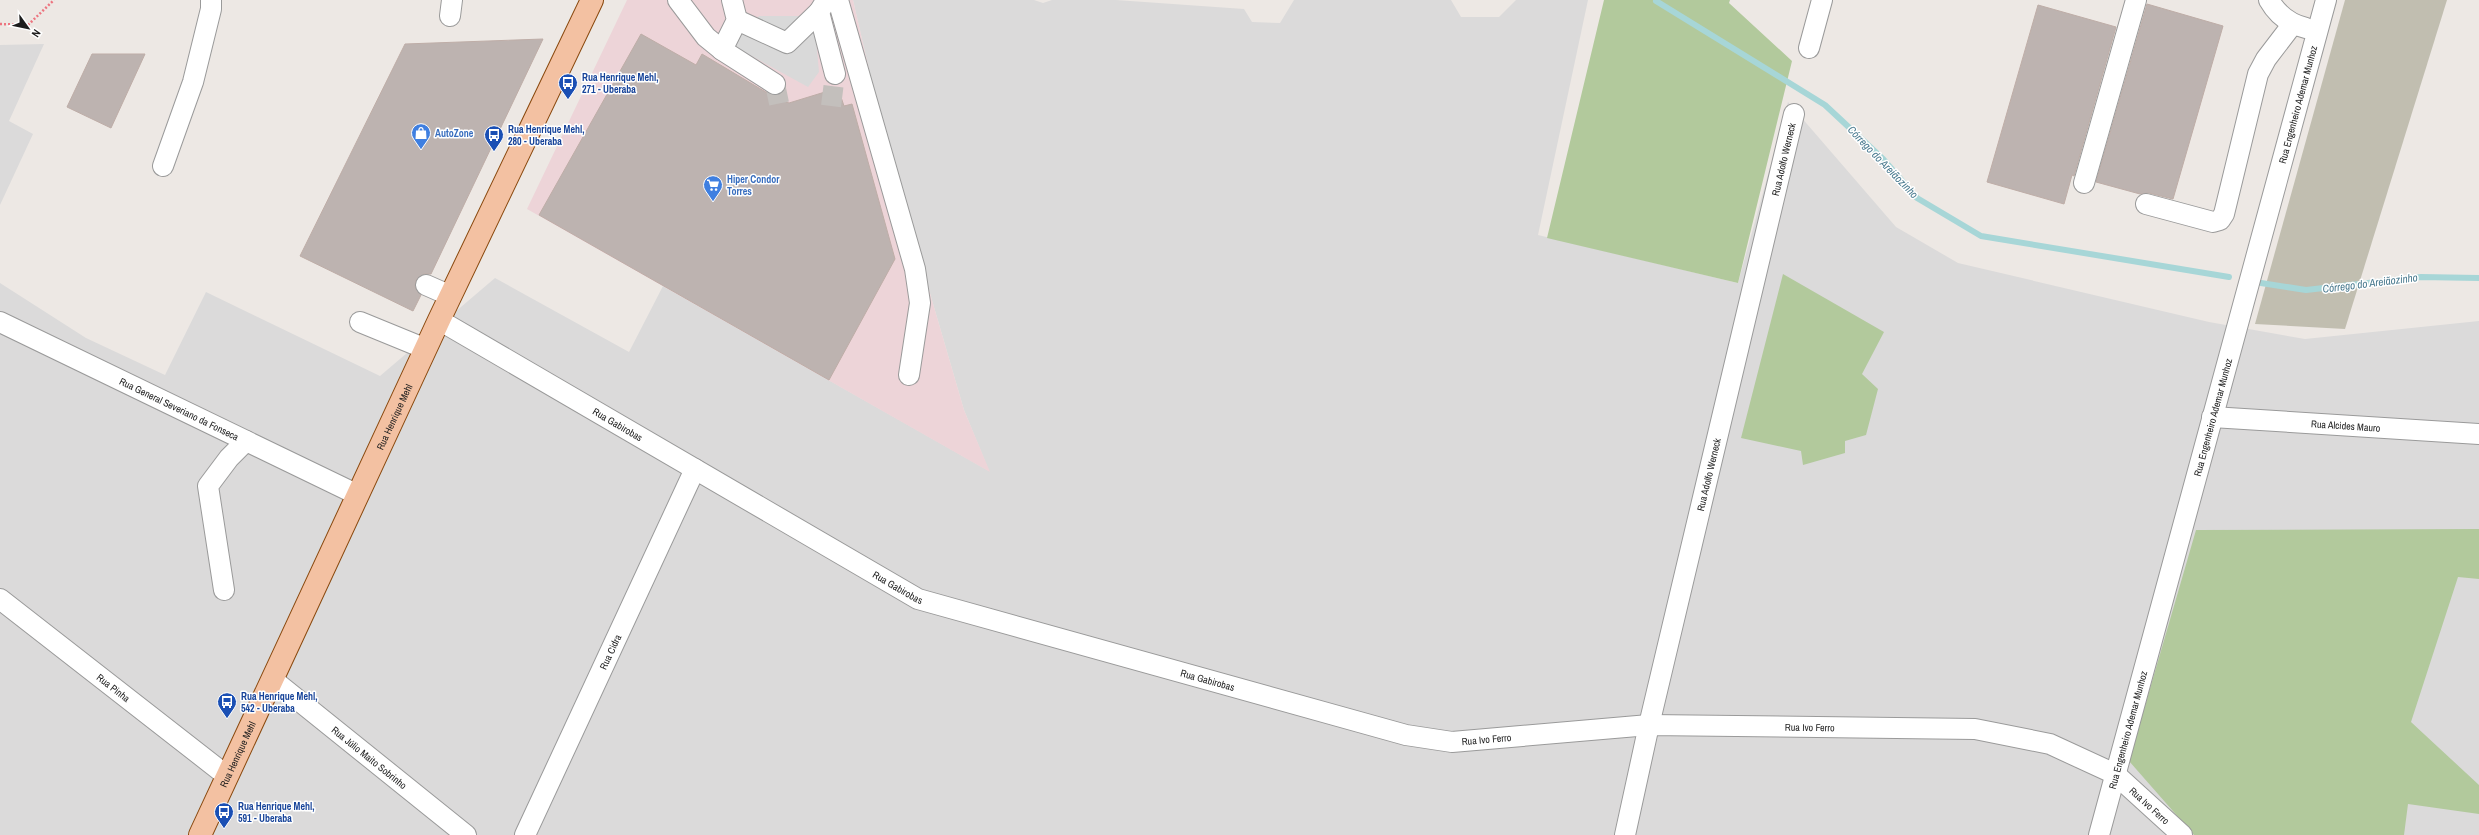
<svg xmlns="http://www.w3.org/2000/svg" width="2479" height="835" font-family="'Archivo Narrow',sans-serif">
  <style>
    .residential { fill: #dbdada }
    .commercial { fill: #edd4d8 }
    .construction { fill: #c1beb0 }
    .forest { fill: #b2c99c }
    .parking { fill: #d9d9d9 }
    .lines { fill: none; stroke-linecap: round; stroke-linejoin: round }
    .stream { stroke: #a7d6d7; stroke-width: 6 }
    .building { fill: #bdb3b0; stroke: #beada7 }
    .minor-tunnel { stroke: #c3bfbc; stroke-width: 20; stroke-dasharray: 20 10; stroke-linecap: butt }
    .minor-casing { stroke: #9a9a9a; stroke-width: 22 }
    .major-casing { stroke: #89480d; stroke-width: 24 }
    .path { stroke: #ed747f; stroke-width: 2.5; stroke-dasharray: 2 2; stroke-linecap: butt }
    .minor { stroke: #fff; stroke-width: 20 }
    .major { stroke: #f3c1a2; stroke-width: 22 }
    .labels { text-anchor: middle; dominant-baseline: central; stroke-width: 3; stroke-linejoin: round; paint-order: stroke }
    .transit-label { font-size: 10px; font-weight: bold; fill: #164399; stroke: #fff; text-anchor: start }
    .street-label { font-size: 10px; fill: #1d1d1d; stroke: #fff }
    .shop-label { font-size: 10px; font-weight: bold; fill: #366cbe; stroke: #fff; text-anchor: start }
    .water-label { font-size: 11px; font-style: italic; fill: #48798e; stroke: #fff }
  </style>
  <rect width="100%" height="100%" fill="#ede8e4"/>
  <!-- residential -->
  <path class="residential" d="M853 0H1034L1043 3 1052 0H1116L1244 9 1252 22 1280 23 1294 0H1451L1461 17H1499L1516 0H1588L1538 235 1738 283 1788 102 1896 227 1958 263 2209 322 2305 339 2479 321V835H0V283L86 338 165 375 206 292 380 376 495 278 629 352 663 286 989 471 964 410 885 139Z
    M44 44 9 121 33 134 0 205V45Z"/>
  <!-- commercial -->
  <path class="commercial" d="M627 0H853L885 139 964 410 990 472 527 209Z"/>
  <!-- construction -->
  <path class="construction" d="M2345 0H2447L2345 329 2255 324Z"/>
  <!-- forest -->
  <path class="forest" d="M1604 0H1730L1729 3 1792 61 1738 283 1547 238Z
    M1783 274 1884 332 1862 374 1878 389 1866 435 1845 441V453L1803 465 1801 451 1741 438Z
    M2479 529V579L2458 577 2411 722 2479 785V814L2408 804 2404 835H2194L2129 761 2196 530Z"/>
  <!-- parking -->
  <path class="parking" d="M813 6 819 72 808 87 730 44 759 16H799Z"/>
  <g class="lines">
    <!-- stream -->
    <path class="stream" d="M1656 1 1825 105 1883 159 1917 198 1981 236 2229 277
      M2261 283 2306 290 2421 277 2479 278"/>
  </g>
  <!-- building -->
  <path class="building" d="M2147 4 2223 26 2173 199 2149 193 2140 194 2096 182Z
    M2038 5 2116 27 2074 176 2072 175 2064 204 1987 182Z
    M641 34 696 65 702 54 769 94 789 103 838 88 844 106 852 104 895 259 829 380 539 215Z
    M543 39 431 274H424L416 280 415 287 421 295 413 311 300 256 405 44Z
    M92 54H145L111 128 67 107Z"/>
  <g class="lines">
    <!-- minor-tunnel -->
    <path class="minor-tunnel" d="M775 84 780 108
      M831 106 835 74"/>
    <!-- minor casing -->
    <g class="minor-casing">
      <g id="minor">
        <path d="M678 0 706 37 722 50 775 84"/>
        <path d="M838 0 915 269 920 303 909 375"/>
        <path d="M2269 0C2277 14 2289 24 2306 28"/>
        <path d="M824 4 819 12 835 74"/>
        <path d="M450 16 452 0"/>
        <path d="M737 20 787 43 819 12"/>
        <path d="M1809 48 1822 0"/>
        <path d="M722 50 737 20 732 0"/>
        <path d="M163 166 193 82 211 9V0"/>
        <path d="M2084 183 2136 0"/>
        <path d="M2146 204 2213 222 2220 220 2224 214 2258 74 2266 59 2292 25"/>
        <path d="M426 285 451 296"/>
        <path id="s1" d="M439 320 918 599 1406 735 1452 742 1649 725 1975 729 2050 744 2115 774 2182 835"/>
        <path id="s2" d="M0 322 358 495"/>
        <path d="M360 322 426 349"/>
        <path id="s3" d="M2212 417 2479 434"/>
        <path d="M224 590 208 486 229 458 246 441"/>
        <path id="s4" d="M0 599 227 776"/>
        <path id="s5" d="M272 679 466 835"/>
        <path id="s6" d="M525 835 695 469"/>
        <path id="s7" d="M1625 835 1649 725 1794 114"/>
        <path id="s8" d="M2099 835 2326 0"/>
      </g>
    </g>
    <!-- major casing -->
    <g class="major-casing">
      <g id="major">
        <path id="s9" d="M200 835 439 320 592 0"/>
      </g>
    </g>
    <!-- path -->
    <path class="path" d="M0 24 28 25 54 0"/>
    <!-- minor -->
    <use href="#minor" class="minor"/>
    <!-- major -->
    <use href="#major" class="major"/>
  </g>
  <!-- icons -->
  <defs>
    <g id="bus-pin" transform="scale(1)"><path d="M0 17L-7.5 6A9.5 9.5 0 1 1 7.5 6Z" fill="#1a4fb4" stroke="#fff"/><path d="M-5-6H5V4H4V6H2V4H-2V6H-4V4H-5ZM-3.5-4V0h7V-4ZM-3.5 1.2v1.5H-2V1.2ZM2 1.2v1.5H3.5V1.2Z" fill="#fff"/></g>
    <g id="shop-pin" transform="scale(1)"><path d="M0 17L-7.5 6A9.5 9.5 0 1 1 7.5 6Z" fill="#3f7fe0" stroke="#fff"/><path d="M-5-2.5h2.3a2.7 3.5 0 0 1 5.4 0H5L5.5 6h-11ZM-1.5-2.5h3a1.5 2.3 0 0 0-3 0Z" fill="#fff"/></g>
    <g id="supermarket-pin" transform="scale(1)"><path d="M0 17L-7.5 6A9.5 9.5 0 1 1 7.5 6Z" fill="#3f7fe0" stroke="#fff"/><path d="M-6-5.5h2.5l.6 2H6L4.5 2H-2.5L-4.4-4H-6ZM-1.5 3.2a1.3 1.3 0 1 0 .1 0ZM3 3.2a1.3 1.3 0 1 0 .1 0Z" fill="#fff"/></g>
  </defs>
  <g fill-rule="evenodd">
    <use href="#bus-pin" x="568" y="83"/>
    <use href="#shop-pin" x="421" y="133"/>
    <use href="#bus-pin" x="494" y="135"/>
    <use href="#supermarket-pin" x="713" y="185"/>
    <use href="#bus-pin" x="227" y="702"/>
    <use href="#bus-pin" x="224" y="812"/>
  </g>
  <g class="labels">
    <!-- transit labels -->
    <g class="transit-label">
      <text x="582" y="77">Rua Henrique Mehl,<tspan x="582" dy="12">271 - Uberaba</tspan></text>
      <text x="508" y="129">Rua Henrique Mehl,<tspan x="508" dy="12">280 - Uberaba</tspan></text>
      <text x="241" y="696">Rua Henrique Mehl,<tspan x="241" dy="12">542 - Uberaba</tspan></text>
      <text x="238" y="806">Rua Henrique Mehl,<tspan x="238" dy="12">591 - Uberaba</tspan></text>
    </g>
    <!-- street labels -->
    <g class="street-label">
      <text stroke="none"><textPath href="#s8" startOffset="757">Rua Engenheiro Ademar Munhoz</textPath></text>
      <text stroke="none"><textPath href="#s7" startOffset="694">Rua Adolfo Werneck</textPath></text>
      <text stroke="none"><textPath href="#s2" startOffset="199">Rua General Severiano da Fonseca</textPath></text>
      <text stroke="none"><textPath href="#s9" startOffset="461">Rua Henrique Mehl</textPath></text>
      <text stroke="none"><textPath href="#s8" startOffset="433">Rua Engenheiro Ademar Munhoz</textPath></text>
      <text stroke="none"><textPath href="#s1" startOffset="207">Rua Gabirobas</textPath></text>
      <text stroke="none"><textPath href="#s3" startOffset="134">Rua Alcides Mauro</textPath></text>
      <text stroke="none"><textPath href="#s7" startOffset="370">Rua Adolfo Werneck</textPath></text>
      <text stroke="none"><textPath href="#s1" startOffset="531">Rua Gabirobas</textPath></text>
      <text stroke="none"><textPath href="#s6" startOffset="202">Rua Cidra</textPath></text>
      <text stroke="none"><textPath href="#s1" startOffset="855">Rua Gabirobas</textPath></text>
      <text stroke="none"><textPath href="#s4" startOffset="144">Rua Pinha</textPath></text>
      <text stroke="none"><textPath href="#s1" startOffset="1466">Rua Ivo Ferro</textPath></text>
      <text stroke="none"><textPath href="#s8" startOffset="109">Rua Engenheiro Ademar Munhoz</textPath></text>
      <text stroke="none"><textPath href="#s1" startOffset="1142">Rua Ivo Ferro</textPath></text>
      <text stroke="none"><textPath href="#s9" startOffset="89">Rua Henrique Mehl</textPath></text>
      <text stroke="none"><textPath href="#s5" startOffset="125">Rua Júlio Maito Sobrinho</textPath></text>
      <text stroke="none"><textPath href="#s1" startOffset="1826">Rua Ivo Ferro</textPath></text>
    </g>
    <!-- shop labels -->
    <g class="shop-label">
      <text x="435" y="133">AutoZone</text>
      <text x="727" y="179">Hiper Condor<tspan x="727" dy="12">Torres</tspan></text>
    </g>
    <!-- water labels -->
    <g class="water-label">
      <text transform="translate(1883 162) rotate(46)">Córrego do Areiãozinho</text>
      <text transform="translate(2370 283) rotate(-7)">Córrego do Areiãozinho</text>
    </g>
  </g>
  <!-- north arrow -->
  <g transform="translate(28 28) rotate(123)" stroke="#ffffff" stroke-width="3" paint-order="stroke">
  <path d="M0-3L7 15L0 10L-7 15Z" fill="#1d1d1d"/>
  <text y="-6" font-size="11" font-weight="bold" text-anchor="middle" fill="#1d1d1d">N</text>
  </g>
</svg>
